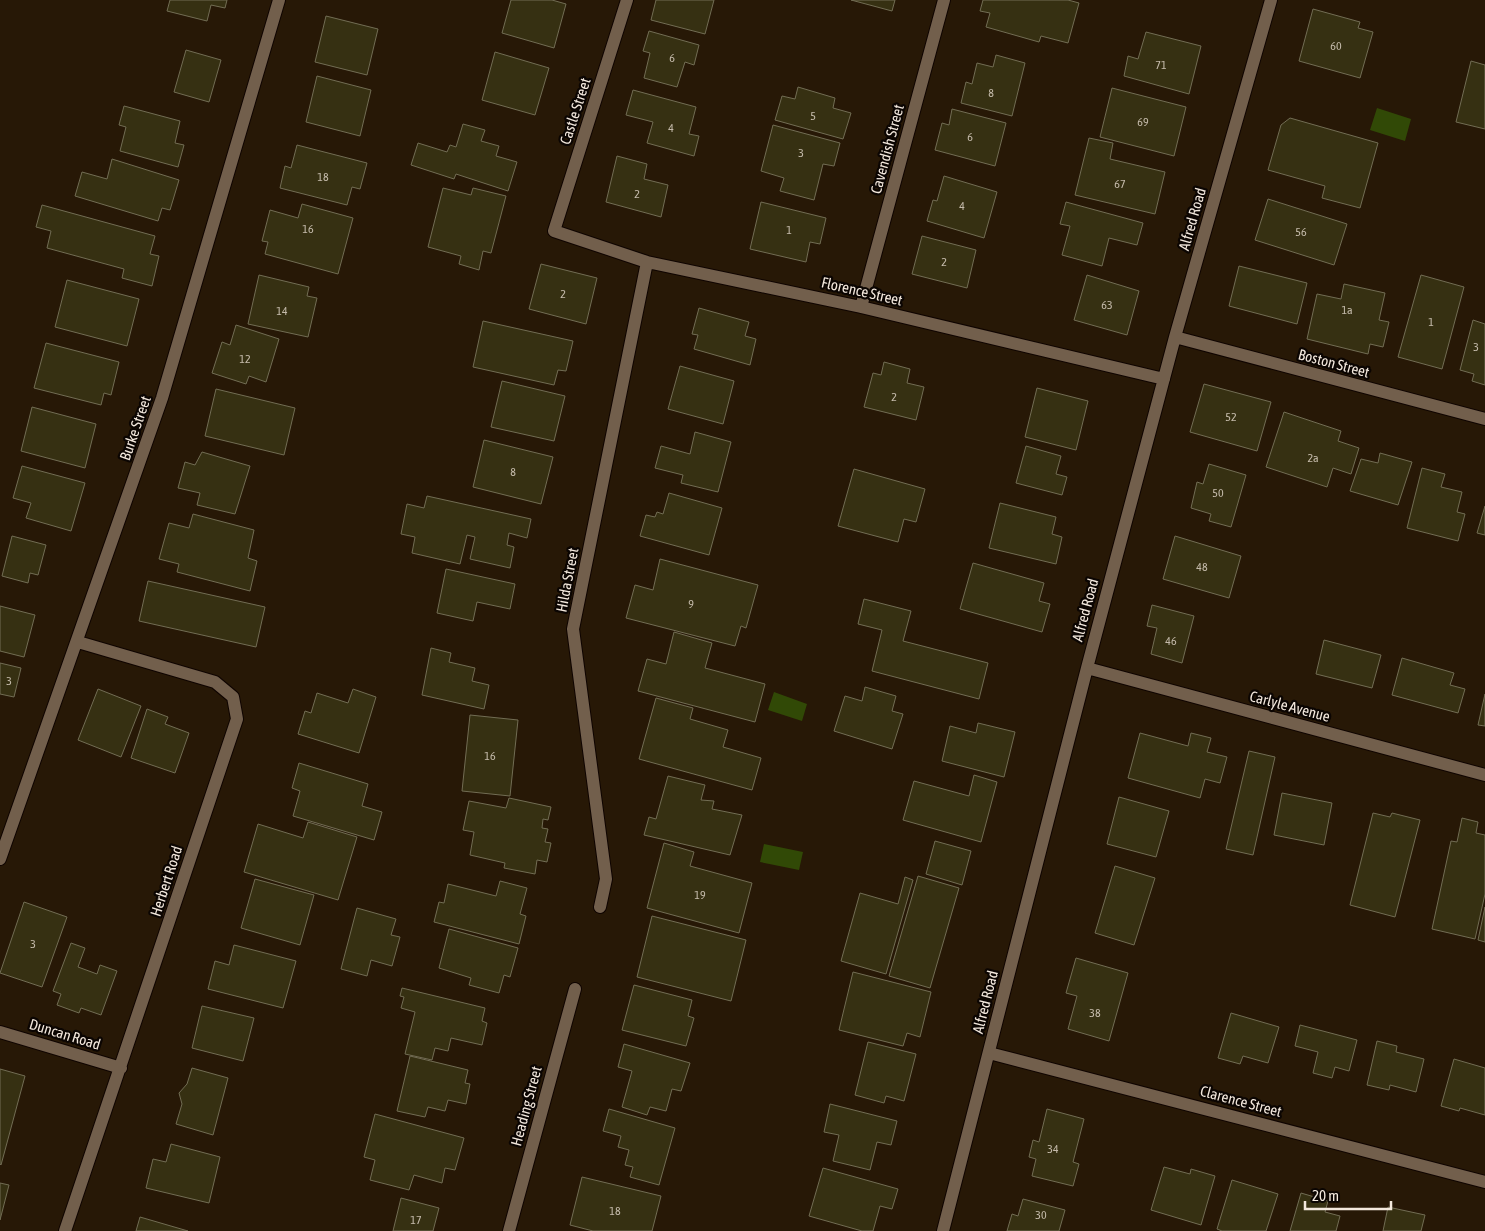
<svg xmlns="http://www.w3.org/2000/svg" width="1485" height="1231" font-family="'Asap Condensed',sans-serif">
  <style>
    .water { fill: #314906 }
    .building { fill: #363012; stroke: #726d54 }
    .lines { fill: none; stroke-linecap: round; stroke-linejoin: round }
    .minor-casing { stroke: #0f0400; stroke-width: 14 }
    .minor { stroke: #725f4c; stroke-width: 12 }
    .labels { text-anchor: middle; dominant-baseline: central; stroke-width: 4.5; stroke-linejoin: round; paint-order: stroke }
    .number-label { font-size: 12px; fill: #c4baaa }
    .street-label { font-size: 15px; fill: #f3e8dd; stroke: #0b0502 }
  </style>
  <rect width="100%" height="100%" fill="#271806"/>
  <!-- water -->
  <path class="water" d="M1377 108 1411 119 1405 141 1370 130Z
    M774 692 807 704 802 721 768 710Z
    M764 844 803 852 799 870 760 862Z"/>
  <!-- building -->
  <path class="building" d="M170 0H227L225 8 211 5 207 21 167 11Z
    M511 0H552L566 4 554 48 502 33Z
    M656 0H714L705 34 651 20Z
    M851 0H895L892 11Z
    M983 0H1068L1079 3 1068 43 1041 36 1039 42 986 27 990 13 980 11Z
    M1313 9 1360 22 1358 28 1373 32 1360 78 1299 61Z
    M326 16 378 29 367 75 315 62Z
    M649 31 699 45 694 65 685 62 677 87 644 78 650 53 643 51Z
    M1146 32 1201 46 1189 94 1124 76 1128 56 1138 59Z
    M186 50 221 60 209 102 174 92Z
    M495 52 549 68 535 115 482 100Z
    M996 55 1025 63 1012 116 961 103 966 82 972 84 977 63 993 67Z
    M1471 61 1485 65V129L1456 122Z
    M317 76 371 90 360 136 306 122Z
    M798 87 835 98 833 108 851 113 843 139 775 120 782 96 795 99Z
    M1112 88 1186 107 1174 156 1100 137Z
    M633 90 696 107 689 134 699 136 694 156 647 143 653 122 626 115Z
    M124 106 180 121 175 143 184 145 178 167 120 151 126 127 119 125Z
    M952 109 1006 123 995 166 935 150 942 123 949 125Z
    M1290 118 1378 143 1360 208 1322 198 1325 186 1268 170 1281 125Z
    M463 124 485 130 481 141 499 146 496 156 517 162 508 191 456 174 454 179 411 165 418 143 447 152 450 145 456 147Z
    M773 125 840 143 834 166 823 164 814 200 780 191 784 178 761 171Z
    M1089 138 1113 143 1110 159 1165 172 1155 214 1075 195Z
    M297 145 367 163 360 189 352 187 347 205 280 188 285 166 291 168Z
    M617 156 647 164 644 179 668 185 661 217 606 202Z
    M112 159 179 180 170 210 162 208 158 221 75 196 82 172 107 179Z
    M944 176 997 192 984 238 927 221 933 200 937 201Z
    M443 188 471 195 473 188 506 196 491 253 483 251 479 270 459 264 461 256 428 247Z
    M1268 199 1347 224 1334 265 1255 240Z
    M761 202 826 218 820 244 810 242 806 262 750 249Z
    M1066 202 1143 223 1137 245 1109 238 1102 266 1062 255 1070 226 1060 224Z
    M302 204 353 218 338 274 265 254 268 242 262 241 270 210 298 218Z
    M42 205 155 236 150 254 159 256 152 286 122 278 124 269 47 248 51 231 36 227Z
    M922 236 976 250 967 288 912 274Z
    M541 264 597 278 586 324 529 309Z
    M1239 266 1307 283 1297 324 1229 306Z
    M259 275 309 287 307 296 317 298 308 337 248 324Z
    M1087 275 1139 291 1127 335 1074 320Z
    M1421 275 1464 287 1442 369 1398 357Z
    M67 280 139 299 127 346 55 327Z
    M1344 284 1385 293 1379 320 1389 322 1383 347 1370 344 1368 354 1307 339 1317 294 1341 299Z
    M699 308 749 322 745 336 756 339 750 365 694 349 698 335 692 334Z
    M1473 320 1485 324V385L1472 381 1474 374 1460 370Z
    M483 321 573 341 566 371 558 370 554 385 473 367Z
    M236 325 279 339 266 382 249 376 246 384 212 373 222 342 230 345Z
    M46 343 119 362 111 395 104 393 101 405 34 388Z
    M884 362 910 369 907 383 924 387 916 420 864 407 873 373 881 375Z
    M680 366 734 381 723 424 668 409Z
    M502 381 565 396 554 441 491 427Z
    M1204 384 1271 402 1257 451 1190 432Z
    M1037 388 1088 401 1076 450 1025 437Z
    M216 389 295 408 284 455 205 436Z
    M32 407 96 424 85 468 21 451Z
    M1284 412 1341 431 1338 441 1359 448 1351 474 1333 468 1327 487 1266 467Z
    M695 432 731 442 718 492 681 483 683 475 655 468 661 446 690 454Z
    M484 440 553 457 541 504 473 487Z
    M1026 446 1061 456 1056 474 1067 477 1062 495 1016 483Z
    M202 452 250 466 235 514 197 505 200 493 178 488 185 462 195 465Z
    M1380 453 1412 462 1398 505 1350 491 1361 459 1378 463Z
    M1209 464 1246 475 1231 527 1209 521 1211 514 1191 508 1197 482 1203 484Z
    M22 466 85 483 71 531 26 518 31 503 13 498Z
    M1422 468 1445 474 1441 487 1462 492 1457 512 1465 514 1458 541 1407 528Z
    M854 469 925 489 916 522 904 519 898 542 838 526Z
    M669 493 722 508 709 555 640 536 646 515 655 517 657 512 663 514Z
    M427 496 531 519 527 538 509 533 507 545 514 547 510 568 470 559 475 537 467 535 460 564 412 553 415 537 401 534 407 504 424 508Z
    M1000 503 1056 517 1052 534 1062 537 1056 564 989 548Z
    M1485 506V535L1477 533Z
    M193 514 254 530 248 558 257 561 250 591 177 572 179 564 159 559 169 523 189 528Z
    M12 536 46 545 38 575 30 573 28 583 2 576Z
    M1175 536 1241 556 1229 598 1163 579Z
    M660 559 758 585 746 628 741 626 735 646 626 618 635 585 653 590Z
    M973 563 1044 583 1039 601 1050 604 1042 632 960 609Z
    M446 569 515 584 510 609 477 602 473 621 437 613Z
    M148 581 265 607 256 647 139 621Z
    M864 599 911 611 903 641 988 663 979 699 872 671 882 630 858 624Z
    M1152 605 1194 616 1182 663 1151 654 1157 628 1147 626Z
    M0 606 35 615 24 657 0 651Z
    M674 632 712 643 705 668 765 684 755 722 638 691 647 659 666 664Z
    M1324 640 1381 655 1372 688 1316 674Z
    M431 648 451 653 449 662 475 668 472 681 489 685 484 709 422 695Z
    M1402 658 1454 673 1450 685 1465 689 1458 713 1392 695Z
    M0 663 21 668 14 697 0 694Z
    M865 687 896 696 892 711 903 714 892 749 834 731 845 696 862 701Z
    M98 689 141 706 121 757 78 740Z
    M353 689 376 697 359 753 298 734 305 711 311 713 317 693 348 703Z
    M1485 694V726L1478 725Z
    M656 698 693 708 690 719 728 730 723 747 761 758 752 790 639 759Z
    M147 709 168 717 165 724 189 733 175 773 131 758Z
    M470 715 518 720 510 796 462 791Z
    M978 723 1015 732 1004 777 942 761 950 726 976 733Z
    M1140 733 1188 746 1191 733 1211 738 1207 752 1227 757 1220 783 1205 779 1200 798 1128 778Z
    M1249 751 1275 757 1253 855 1226 849Z
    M299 763 368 784 362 806 382 812 374 840 293 816 300 791 292 788Z
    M974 775 997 782 981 842 903 820 914 781 969 796Z
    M668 776 705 785 701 800 714 801 712 809 742 815 730 855 644 835 649 817 656 819Z
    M1282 793 1332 803 1324 845 1274 835Z
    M1119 797 1169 811 1156 857 1107 844Z
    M509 798 551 807 548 820 543 819 542 828 548 829 545 842 551 843 547 862 537 860 535 874 504 868 505 863 470 855 474 832 463 830 469 801 506 808Z
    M1373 813 1390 817 1392 813 1420 820 1395 917 1350 905Z
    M1462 818 1478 822 1476 833 1485 835V894L1475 939 1432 929 1451 841 1457 842Z
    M308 822 357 837 338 900 244 872 258 824 303 838Z
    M935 841 971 851 962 885 926 874Z
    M664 843 694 852 690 866 752 883 739 933 647 908Z
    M1115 866 1155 878 1134 945 1095 933Z
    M918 876 959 888 930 988 889 976Z
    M905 877 913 880 886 974 841 961 860 893 898 904Z
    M255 879 314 895 300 945 241 928Z
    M500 881 527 888 520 914 526 916 519 944 434 922 439 902 444 903 448 884 496 896Z
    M24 902 67 917 42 987 0 973Z
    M1485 907V942L1478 940Z
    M357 908 396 919 391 935 400 937 392 966 371 960 367 976 341 969Z
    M652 916 746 940 731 1001 637 977Z
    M449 929 518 948 510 977 504 975 499 993 469 985 471 978 439 968Z
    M71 943 85 948 78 967 97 974 100 965 117 971 101 1015 81 1008 79 1013 57 1005 61 994 53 991Z
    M234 945 296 961 283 1008 208 989 215 961 229 965Z
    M1076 958 1128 973 1109 1041 1068 1029 1077 996 1066 993Z
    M853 972 931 992 920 1037 907 1033 903 1046 839 1030Z
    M634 985 692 1000 688 1016 694 1018 686 1046 622 1030Z
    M402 988 485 1008 482 1021 487 1023 482 1045 451 1038 448 1051 435 1048 432 1060 405 1054 415 1012 401 1008 404 997 400 996Z
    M202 1006 254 1018 243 1061 192 1048Z
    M1231 1013 1279 1027 1268 1063 1243 1056 1240 1064 1218 1058Z
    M1300 1025 1357 1040 1349 1071 1335 1067 1332 1078 1313 1073 1318 1052 1295 1046Z
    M1377 1041 1397 1046 1396 1052 1424 1059 1416 1092 1390 1085 1389 1090 1367 1085Z
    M868 1042 916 1054 904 1101 886 1096 884 1103 855 1095Z
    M624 1044 690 1063 681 1091 672 1089 666 1111 650 1107 647 1115 622 1107 632 1071 618 1067Z
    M410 1056 468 1070 465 1083 470 1084 466 1104 448 1100 445 1111 428 1107 425 1117 397 1111Z
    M1454 1059 1485 1068V1115L1460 1108 1459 1111 1441 1106Z
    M192 1068 228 1078 213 1135 176 1124 182 1104 179 1093 187 1084Z
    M0 1069 25 1076 1 1165 0 1164Z
    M830 1104 897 1121 891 1145 877 1142 870 1170 833 1161 839 1135 824 1132Z
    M609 1109 675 1128 659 1185 630 1177 633 1167 625 1165 629 1150 618 1147 621 1136 603 1131Z
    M1047 1109 1084 1119 1073 1162 1079 1164 1073 1186 1032 1176 1036 1159 1029 1157 1033 1140 1039 1142Z
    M375 1114 464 1138 455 1170 445 1168 442 1183 414 1175 409 1190 370 1180 375 1160 364 1157Z
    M171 1144 220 1157 209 1203 146 1188 153 1159 166 1162Z
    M1164 1167 1190 1174 1191 1169 1215 1176 1201 1225 1151 1210Z
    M823 1168 898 1189 892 1209 880 1206 873 1231H862L809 1216Z
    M582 1177 661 1196 652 1231H593L570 1225Z
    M1232 1180 1278 1194 1266 1231H1222L1217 1229Z
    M0 1183 9 1185 0 1220Z
    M1301 1193 1328 1201 1325 1212 1340 1216 1336 1231H1290Z
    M401 1198 439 1208 433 1231H393Z
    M1023 1199 1065 1210 1059 1231H1007L1012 1214 1018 1216Z
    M1388 1207 1425 1215 1421 1231H1383Z
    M140 1217 188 1231H136Z"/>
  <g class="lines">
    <!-- minor casing -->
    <g class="minor-casing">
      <path id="minor" d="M627 0 554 231 647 262 861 307 1164 379
        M861 307 944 0
        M1175 337 1485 419
        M1087 668 1485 775
        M0 859 162 398 279 0
        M600 907 606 879 573 629 647 262
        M0 1032 121 1068
        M989 1053 1485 1182
        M65 1231 237 719 233 697 215 682 78 642
        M509 1231 575 989
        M943 1231 1087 668 1175 337 1271 0"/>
    </g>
    <!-- minor -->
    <use href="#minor" class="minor"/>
  </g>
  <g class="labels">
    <!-- number labels -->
    <g class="number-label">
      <text x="1336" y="46">60</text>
      <text x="672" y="58">6</text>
      <text x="1161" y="65">71</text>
      <text x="991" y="93">8</text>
      <text x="813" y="116">5</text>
      <text x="1143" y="122">69</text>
      <text x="671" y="128">4</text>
      <text x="970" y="137">6</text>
      <text x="801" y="153">3</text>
      <text x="323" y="177">18</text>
      <text x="1120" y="184">67</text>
      <text x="637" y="194">2</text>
      <text x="962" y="206">4</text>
      <text x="308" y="229">16</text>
      <text x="789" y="230">1</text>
      <text x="1301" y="232">56</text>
      <text x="944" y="262">2</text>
      <text x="563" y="294">2</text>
      <text x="1107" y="305">63</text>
      <text x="1347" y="310">1a</text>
      <text x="282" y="311">14</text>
      <text x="1431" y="322">1</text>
      <text x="1476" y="347">3</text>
      <text x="245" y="359">12</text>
      <text x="894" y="397">2</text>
      <text x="1231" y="417">52</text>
      <text x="1313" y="458">2a</text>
      <text x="513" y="472">8</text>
      <text x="1218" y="493">50</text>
      <text x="1202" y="567">48</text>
      <text x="691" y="604">9</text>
      <text x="1171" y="641">46</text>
      <text x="9" y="681">3</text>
      <text x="490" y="756">16</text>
      <text x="700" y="895">19</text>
      <text x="33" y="944">3</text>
      <text x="1095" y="1013">38</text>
      <text x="1053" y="1149">34</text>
      <text x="615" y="1211">18</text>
      <text x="1041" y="1215">30</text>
      <text x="416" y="1220">17</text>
    </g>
    <!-- street labels -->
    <g class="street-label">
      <text transform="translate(575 111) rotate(-72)">Castle Street</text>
      <text transform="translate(887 149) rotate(-75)">Cavendish Street</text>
      <text transform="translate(1192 219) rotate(-74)">Alfred Road</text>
      <text transform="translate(862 291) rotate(13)">Florence Street</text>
      <text transform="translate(1334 363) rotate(15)">Boston Street</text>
      <text transform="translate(135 428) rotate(-71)">Burke Street</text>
      <text transform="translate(567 580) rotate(-79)">Hilda Street</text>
      <text transform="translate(1085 610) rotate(-75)">Alfred Road</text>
      <text transform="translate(1290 706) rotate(15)">Carlyle Avenue</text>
      <text transform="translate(166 881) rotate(-72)">Herbert Road</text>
      <text transform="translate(985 1002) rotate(-76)">Alfred Road</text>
      <text transform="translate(65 1034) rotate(17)">Duncan Road</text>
      <text transform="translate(1241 1101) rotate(15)">Clarence Street</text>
      <text transform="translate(526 1106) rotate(-75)">Heading Street</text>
    </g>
  </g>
  <!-- scale -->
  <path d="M1305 1201v8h86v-8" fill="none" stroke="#f3e8dd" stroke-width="2.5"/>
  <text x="1312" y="1201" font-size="15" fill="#f3e8dd" stroke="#0b0502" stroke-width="4" paint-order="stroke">20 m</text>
</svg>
